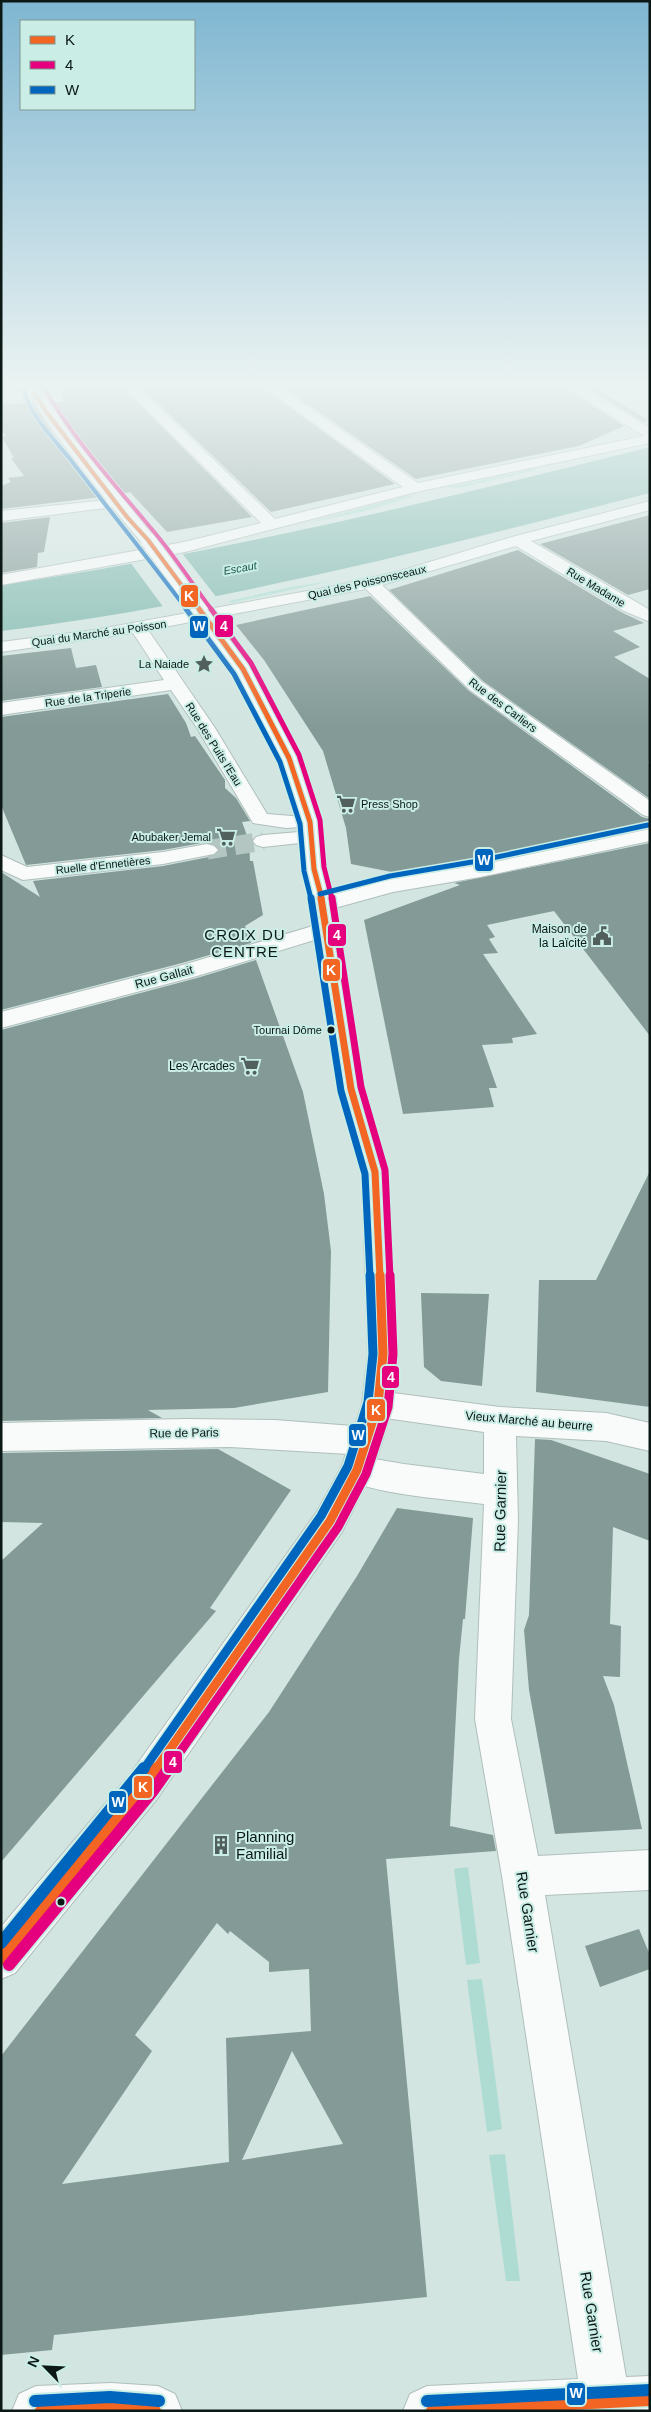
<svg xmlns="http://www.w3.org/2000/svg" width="651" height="2412" font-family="Helvetica,sans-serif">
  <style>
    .green { fill: #aedcd3 }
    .water { fill: #81b9af }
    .pier { fill: #d2e5e1 }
    .building { fill: #839a96; fill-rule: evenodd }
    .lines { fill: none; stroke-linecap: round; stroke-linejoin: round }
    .pedestrian-tunnel { stroke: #b4c6c2; stroke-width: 19; stroke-dasharray: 19 9; stroke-linecap: butt }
    .pedestrian-casing { stroke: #b0bfbc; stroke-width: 2 }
    .minor-casing { stroke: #b0bfbc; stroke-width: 2 }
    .tertiary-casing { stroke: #b0bfbc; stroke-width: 2 }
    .pedestrian { fill: #f8fbfa; fill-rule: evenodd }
    .minor { fill: #f8fbfa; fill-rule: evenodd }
    .tertiary { fill: #f8fbfa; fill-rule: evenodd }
    .tertiary-bridge-far1-casing { stroke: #b0bfbc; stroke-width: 16; stroke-linecap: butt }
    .tertiary-bridge-casing { stroke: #b0bfbc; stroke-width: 21; stroke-linecap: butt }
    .tertiary-bridge-far1 { stroke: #f8fbfa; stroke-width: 15 }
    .tertiary-bridge { stroke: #f8fbfa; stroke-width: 19 }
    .bus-1-far4-casing { stroke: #caede6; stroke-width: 5.5 }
    .bus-1-far3-casing { stroke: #caede6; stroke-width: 8 }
    .bus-1-far2-casing { stroke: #caede6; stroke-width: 10 }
    .bus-1-far1-casing { stroke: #caede6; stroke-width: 12 }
    .bus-1-casing { stroke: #caede6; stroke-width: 16 }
    .bus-2-far4-casing { stroke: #caede6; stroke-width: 5.5 }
    .bus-2-far3-casing { stroke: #caede6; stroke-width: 8 }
    .bus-2-far2-casing { stroke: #caede6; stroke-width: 10 }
    .bus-2-far1-casing { stroke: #caede6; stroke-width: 12 }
    .bus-2-casing { stroke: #caede6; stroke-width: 16 }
    .bus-3-far4-casing { stroke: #caede6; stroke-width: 5.5 }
    .bus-3-far3-casing { stroke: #caede6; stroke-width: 8 }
    .bus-3-far2-casing { stroke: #caede6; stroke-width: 10 }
    .bus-3-far1-casing { stroke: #caede6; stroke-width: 12 }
    .bus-3-casing { stroke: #caede6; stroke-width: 16 }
    .bus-1-far4 { stroke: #f26522; stroke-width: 4 }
    .bus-1-far3 { stroke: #f26522; stroke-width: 5 }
    .bus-1-far2 { stroke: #f26522; stroke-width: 7 }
    .bus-1-far1 { stroke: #f26522; stroke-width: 9 }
    .bus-1 { stroke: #f26522; stroke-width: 12 }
    .bus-2-far4 { stroke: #e5007d; stroke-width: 4 }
    .bus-2-far3 { stroke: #e5007d; stroke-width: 5 }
    .bus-2-far2 { stroke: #e5007d; stroke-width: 7 }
    .bus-2-far1 { stroke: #e5007d; stroke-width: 9 }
    .bus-2 { stroke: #e5007d; stroke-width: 12 }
    .bus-3-far4 { stroke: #0065bd; stroke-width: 4 }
    .bus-3-far3 { stroke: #0065bd; stroke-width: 5 }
    .bus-3-far2 { stroke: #0065bd; stroke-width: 7 }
    .bus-3-far1 { stroke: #0065bd; stroke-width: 9 }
    .bus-3 { stroke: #0065bd; stroke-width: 12 }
    .bus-dot { fill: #0b1815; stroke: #caede6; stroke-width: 2 }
    .labels { text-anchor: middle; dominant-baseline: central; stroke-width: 4; stroke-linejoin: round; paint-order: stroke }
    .far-water-label { font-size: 11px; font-style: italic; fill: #1a574e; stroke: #caede6 }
    .far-street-label { font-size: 11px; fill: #0b1815; stroke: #caede6 }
    .far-poi-label { font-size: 11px; fill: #0b1815; stroke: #caede6; text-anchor: end }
    .bus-label { font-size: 11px; fill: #0b1815; stroke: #caede6; text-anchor: end }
    .poi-label { font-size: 12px; fill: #0b1815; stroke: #caede6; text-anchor: end }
    .street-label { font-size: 12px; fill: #0b1815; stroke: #caede6 }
    .quarter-label { font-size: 15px; letter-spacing: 1px; fill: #0b1815; stroke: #caede6 }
    .near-street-label { font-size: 15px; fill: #0b1815; stroke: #caede6 }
    .near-poi-label { font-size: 15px; fill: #0b1815; stroke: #caede6; text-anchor: start }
    .line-badge { stroke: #caede6; stroke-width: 2 }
    .badge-label { font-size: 14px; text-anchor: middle; font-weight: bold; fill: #fff }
  </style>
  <rect width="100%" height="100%" fill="#d2e5e1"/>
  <!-- green -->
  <path class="green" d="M534 469 537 470 460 488 447 487Z
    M410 495 412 497 362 512 302 524Z
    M332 581 231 603 229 601 291 587Z
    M468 1867 480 1963 466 1965 454 1869Z
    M482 1979 502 2129 487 2132 467 1980Z
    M505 2154 520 2281H506L489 2155Z"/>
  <!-- water -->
  <path class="water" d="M650 447V493C436 548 220 604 1 631V585C221 553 435 501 650 447Z"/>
  <!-- pier -->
  <path class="pier" d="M182 553 217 598 164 608 130 562Z"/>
  <!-- building -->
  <path class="building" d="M60 388H123L252 517 167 532 130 492 121 494 73 434 52 402H64Z
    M142 388H263L395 484 271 512Z
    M284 388H565L624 426 579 446 416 479Z
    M587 388H595L648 420 643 422Z
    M33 403 51 431 101 497 1 509V486L11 482 8 478 24 476 11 458H14L2 437 6 436 1 430V404Z
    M650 515V589L628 595 540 544Z
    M50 517 44 552 38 553 37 567 1 573V523Z
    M518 550 621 612 644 623 613 631 640 647 614 657 650 679V761L648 762 650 764V799L483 681 389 590Z
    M370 596 469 691 642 817 650 819V827L480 863 407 875 351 864 346 828 323 751 264 660 236 625Z
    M71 648 76 668 96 665 102 687 1 701V656Z
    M168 694 186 723 191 737 195 736 225 780V788L236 798 250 821 242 822 249 841 250 861H253L263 915 245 926 251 943 182 963 1 1010V872L40 897 33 881 163 866 214 856 220 850 215 845 207 842 163 850 26 865 1 805V717Z
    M650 843V1036L554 911 487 925 495 937 489 939 498 953 483 954 537 1034 512 1038 513 1043 482 1045 497 1088H489L494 1107 403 1114 364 920 460 885 454 883Z
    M256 960 303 1092 324 1194 331 1251 328 1392 234 1408 148 1410 162 1418 1 1421V1030L197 978Z
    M650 1171V1407L536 1392 539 1280H596Z
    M421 1293 489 1294 482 1386 441 1381 424 1367Z
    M535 1439 551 1440 650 1474V1541L613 1527 610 1624 621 1626 620 1677 603 1676 614 1705 642 1829 555 1834 529 1690 524 1630 529 1615Z
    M218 1449 291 1490 210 1608 216 1611 1 1862V1561L43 1523 1 1522V1453Z
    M397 1508 473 1518 465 1619H463L459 1659 450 1826 493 1835 496 1851 386 1859 427 2297 54 2335 52 2350 1 2355V2056L269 1712 357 1576ZM217 1923 228 1934 230 1931 269 1962V1972L309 1969 311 2031 226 2038 229 2162 62 2184 152 2051 135 2035ZM292 2051 343 2144 242 2160Z
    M639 1929 650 1955V1969L600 1987 585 1946Z"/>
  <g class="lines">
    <!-- pedestrian-tunnel -->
    <path class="pedestrian-tunnel" d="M207 850 263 841"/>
    <!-- pedestrian casing -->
    <g class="pedestrian-casing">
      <path id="pedestrian" d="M311 831 318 833 321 837 318 841 263 847 256 845 253 841 256 837 263 835Z
        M207 844 214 846 218 850 214 854 163 864 23 880 1 870V855L27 867 163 852Z
        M326 922 334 924 337 929 334 934 197 976 1 1028V1012L183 965Z
        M184 1419 275 1420 366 1427 377 1431 382 1441 377 1451 366 1455 230 1447 1 1451V1423Z"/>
    </g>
    <!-- minor casing -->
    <g class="minor-casing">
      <path id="minor" d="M125 388H139L275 519 403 487 265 388H280L418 483 644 436 567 388H583L650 428V443L416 492 185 552 1 585V575L184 542 261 523Z
        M35 390 40 391 42 394 40 397 1 402V394Z
        M117 499 124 503 122 506 1 521V511Z
        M650 501V510L531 541 650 610V622L622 610 516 546 382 585 482 682 650 801V817L643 815 470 690 366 589 148 630 215 728 267 814 317 818 320 822 317 826 286 828 253 823 197 728 171 690 1 715V703L164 680 133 633 1 652V642L94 630 335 586 400 571 512 537Z
        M378 1391 500 1407 606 1413 650 1423V1451L606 1441 516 1436 518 1520 511 1719 538 1856 650 1850V1890L545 1895 626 2377 650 2376V2411H403L410 2394 427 2386 578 2379 502 1876 475 1719 484 1504C439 1498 389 1496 346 1480L341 1470 346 1460 357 1456 404 1464 484 1474V1432L378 1417 367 1413 362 1404 367 1395Z
        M111 2383 158 2386 175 2394 182 2411H12L19 2394 36 2386Z"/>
    </g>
    <!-- tertiary casing -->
    <g class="tertiary-casing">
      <path id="tertiary" d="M28 388H41L71 435 154 537 156 540 154 543H142C117 514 93 484 70 453 55 433 38 412 28 388Z
        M212 623 218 624 252 669 299 758 320 822 325 869 332 895 392 879 480 865 650 829V841L480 877 393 892 335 908 342 963 364 1089 388 1172 398 1354 394 1404 373 1470 342 1532 157 1799 15 1973 1 1979V1927L131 1773 318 1510 342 1466 362 1404 368 1354 362 1172 338 1089 318 963 312 904 303 869 300 822 279 758 234 670 203 628 206 624Z"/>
    </g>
    <!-- pedestrian -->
    <use href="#pedestrian" class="pedestrian"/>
    <!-- minor -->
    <use href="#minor" class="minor"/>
    <!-- tertiary -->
    <use href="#tertiary" class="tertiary"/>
    <!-- tertiary-bridge-far1 casing -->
    <g class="tertiary-bridge-far1-casing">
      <path id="tertiary-bridge-far1" d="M148 540 199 610"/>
    </g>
    <!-- tertiary-bridge casing -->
    <g class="tertiary-bridge-casing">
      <path id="tertiary-bridge" d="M198 609 212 628"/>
    </g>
    <!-- tertiary-bridge-far1 -->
    <use href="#tertiary-bridge-far1" class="tertiary-bridge-far1"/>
    <!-- tertiary-bridge -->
    <use href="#tertiary-bridge" class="tertiary-bridge"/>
    <!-- bus-1-far4 casing -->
    <g class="bus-1-far4-casing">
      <path id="bus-1-far4" d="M34 388 35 394 47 413 127 517 148 540 200 610"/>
    </g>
    <!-- bus-1-far3 casing -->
    <g class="bus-1-far3-casing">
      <path id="bus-1-far3" d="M199 609 243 669 289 758 310 822 314 869 322 899"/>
    </g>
    <!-- bus-1-far2 casing -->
    <g class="bus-1-far2-casing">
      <path id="bus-1-far2" d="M321 898 351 1089 375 1172 380 1277"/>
    </g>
    <!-- bus-1-far1 casing -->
    <g class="bus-1-far1-casing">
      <path id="bus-1-far1" d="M156 1769 330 1521 357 1470 378 1404 383 1354 380 1275"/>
    </g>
    <!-- bus-1 casing -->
    <g class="bus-1-casing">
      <path id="bus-1" d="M1 1959 157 1768
        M41 2411 111 2407 155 2411
        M432 2411 650 2400"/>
    </g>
    <!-- bus-2-far4 casing -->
    <g class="bus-2-far4-casing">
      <path id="bus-2-far4" d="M44 388C74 440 117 487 155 533 176 558 193 585 212 610"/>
    </g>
    <!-- bus-2-far3 casing -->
    <g class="bus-2-far3-casing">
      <path id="bus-2-far3" d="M211 609 251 663 299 755 320 820 324 867 332 899"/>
    </g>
    <!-- bus-2-far2 casing -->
    <g class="bus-2-far2-casing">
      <path id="bus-2-far2" d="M332 898 361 1087 385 1170 390 1277"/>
    </g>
    <!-- bus-2-far1 casing -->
    <g class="bus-2-far1-casing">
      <path id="bus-2-far1" d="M168 1769 338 1527 366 1474 388 1407 393 1354 390 1275"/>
    </g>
    <!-- bus-2 casing -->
    <g class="bus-2-casing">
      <path id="bus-2" d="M9 1965 152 1792 169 1768"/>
    </g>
    <!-- bus-3-far4 casing -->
    <g class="bus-3-far4-casing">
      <path id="bus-3-far4" d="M24 390C30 416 54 439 70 459 109 510 149 559 187 610"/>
    </g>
    <!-- bus-3-far3 casing -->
    <g class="bus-3-far3-casing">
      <path id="bus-3-far3" d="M186 609 234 674 280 762 300 824 304 871 311 899
        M320 894 390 876 478 861 648 825"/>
    </g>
    <!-- bus-3-far2 casing -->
    <g class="bus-3-far2-casing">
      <path id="bus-3-far2" d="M311 898 341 1091 365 1174 370 1277"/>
    </g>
    <!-- bus-3-far1 casing -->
    <g class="bus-3-far1-casing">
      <path id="bus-3-far1" d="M144 1769 321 1516 348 1466 368 1402 373 1354 370 1275"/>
    </g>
    <!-- bus-3 casing -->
    <g class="bus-3-casing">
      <path id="bus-3" d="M1 1943 144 1768
        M35 2401 110 2397 159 2401
        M427 2401 650 2390"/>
    </g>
    <!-- bus-1-far4 -->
    <use href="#bus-1-far4" class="bus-1-far4"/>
    <!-- bus-1-far3 -->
    <use href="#bus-1-far3" class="bus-1-far3"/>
    <!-- bus-1-far2 -->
    <use href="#bus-1-far2" class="bus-1-far2"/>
    <!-- bus-1-far1 -->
    <use href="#bus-1-far1" class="bus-1-far1"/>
    <!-- bus-1 -->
    <use href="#bus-1" class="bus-1"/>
    <!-- bus-2-far4 -->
    <use href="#bus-2-far4" class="bus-2-far4"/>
    <!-- bus-2-far3 -->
    <use href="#bus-2-far3" class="bus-2-far3"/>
    <!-- bus-2-far2 -->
    <use href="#bus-2-far2" class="bus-2-far2"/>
    <!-- bus-2-far1 -->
    <use href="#bus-2-far1" class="bus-2-far1"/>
    <!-- bus-2 -->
    <use href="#bus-2" class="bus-2"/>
    <!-- bus-3-far4 -->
    <use href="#bus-3-far4" class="bus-3-far4"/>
    <!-- bus-3-far3 -->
    <use href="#bus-3-far3" class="bus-3-far3"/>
    <!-- bus-3-far2 -->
    <use href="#bus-3-far2" class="bus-3-far2"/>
    <!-- bus-3-far1 -->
    <use href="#bus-3-far1" class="bus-3-far1"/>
    <!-- bus-3 -->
    <use href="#bus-3" class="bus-3"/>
  </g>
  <!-- sky -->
  <linearGradient id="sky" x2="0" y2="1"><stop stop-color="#7fb6d1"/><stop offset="0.53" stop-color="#ebf3f2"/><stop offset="1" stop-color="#ebf3f2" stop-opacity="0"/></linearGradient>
  <rect width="651" height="726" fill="url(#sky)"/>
  <!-- icons -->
  <defs>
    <g id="sight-bare" transform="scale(1.5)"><path d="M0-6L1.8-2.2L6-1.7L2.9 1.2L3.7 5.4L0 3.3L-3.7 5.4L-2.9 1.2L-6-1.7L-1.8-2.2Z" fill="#51605c" stroke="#caede6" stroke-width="2.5" paint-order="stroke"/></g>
    <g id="supermarket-bare" transform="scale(1.5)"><path d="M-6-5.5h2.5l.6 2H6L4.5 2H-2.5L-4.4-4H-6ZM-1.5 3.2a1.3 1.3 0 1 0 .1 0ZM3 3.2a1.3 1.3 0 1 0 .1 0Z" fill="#51605c" stroke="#caede6" stroke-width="2.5" paint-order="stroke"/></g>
    <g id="civic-bare" transform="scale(1.5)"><path d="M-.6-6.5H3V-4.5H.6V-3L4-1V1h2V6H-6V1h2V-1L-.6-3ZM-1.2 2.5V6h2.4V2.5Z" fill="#51605c" stroke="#caede6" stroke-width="2.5" paint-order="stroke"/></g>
    <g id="building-bare" transform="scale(1.5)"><path d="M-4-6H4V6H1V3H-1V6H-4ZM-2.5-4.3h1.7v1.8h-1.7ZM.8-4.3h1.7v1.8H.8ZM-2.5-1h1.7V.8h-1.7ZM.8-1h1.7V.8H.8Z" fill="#51605c" stroke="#caede6" stroke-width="2.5" paint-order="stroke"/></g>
  </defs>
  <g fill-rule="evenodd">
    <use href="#sight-bare" x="204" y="664"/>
    <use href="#supermarket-bare" x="346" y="804"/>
    <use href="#supermarket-bare" x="226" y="837"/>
    <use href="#civic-bare" x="602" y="936"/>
    <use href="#supermarket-bare" x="250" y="1066"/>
    <use href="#building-bare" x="221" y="1845"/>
  </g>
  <!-- markers -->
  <g class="bus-dot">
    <circle cx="331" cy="1030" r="4.5"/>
    <circle cx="61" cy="1902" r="4.5"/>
  </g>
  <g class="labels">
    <!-- far-water labels -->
    <g class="far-water-label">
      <text transform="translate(240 568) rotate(-10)">Escaut</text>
    </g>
    <!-- far-street labels -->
    <g class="far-street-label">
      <text transform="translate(367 582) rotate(-13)">Quai des Poissonsceaux</text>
      <text transform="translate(596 587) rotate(31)">Rue Madame</text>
      <text transform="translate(99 633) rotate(-8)">Quai du Marché au Poisson</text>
      <text transform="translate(88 697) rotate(-8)">Rue de la Triperie</text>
      <text transform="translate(503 705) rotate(37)">Rue des Carliers</text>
      <text transform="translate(214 744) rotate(58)">Rue des Puits l'Eau</text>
      <text transform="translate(103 865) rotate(-6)">Ruelle d'Ennetières</text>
    </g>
    <!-- far-poi labels -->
    <g class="far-poi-label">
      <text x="189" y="664">La Naiade</text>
      <text x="361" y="804" text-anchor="start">Press Shop</text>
      <text x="211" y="837">Abubaker Jemal</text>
    </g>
    <!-- bus labels -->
    <g class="bus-label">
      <text x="322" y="1030">Tournai Dôme</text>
    </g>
    <!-- poi labels -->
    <g class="poi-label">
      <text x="587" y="929">Maison de<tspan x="587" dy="14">la Laïcité</tspan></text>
      <text x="235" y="1066">Les Arcades</text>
    </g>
    <!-- street labels -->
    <g class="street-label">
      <text transform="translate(164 977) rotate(-15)">Rue Gallait</text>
      <text transform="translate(529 1421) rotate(5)">Vieux Marché au beurre</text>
      <text transform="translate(184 1433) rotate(-1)">Rue de Paris</text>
    </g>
    <!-- quarter labels -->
    <g class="quarter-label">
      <text x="245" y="934">CROIX DU<tspan x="245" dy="17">CENTRE</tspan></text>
    </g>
    <!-- near-street labels -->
    <g class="near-street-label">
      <text transform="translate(500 1511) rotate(-89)">Rue Garnier</text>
      <text transform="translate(528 1912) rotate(81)">Rue Garnier</text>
      <text transform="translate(592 2312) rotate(81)">Rue Garnier</text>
    </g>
    <!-- near-poi labels -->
    <g class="near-poi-label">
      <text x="236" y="1836">Planning<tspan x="236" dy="17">Familial</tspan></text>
    </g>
  </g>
  <g class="line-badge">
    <rect x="180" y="584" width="19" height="24" rx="5" fill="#f26522"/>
    <rect x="214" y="614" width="20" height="24" rx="5" fill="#e5007d"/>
    <rect x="189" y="615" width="20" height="24" rx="5" fill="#0065bd"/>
    <rect x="474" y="848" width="20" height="24" rx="5" fill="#0065bd"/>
    <rect x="327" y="923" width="20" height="24" rx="5" fill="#e5007d"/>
    <rect x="322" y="958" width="19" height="24" rx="5" fill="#f26522"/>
    <rect x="381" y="1365" width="19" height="24" rx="5" fill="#e5007d"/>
    <rect x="366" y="1398" width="20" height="24" rx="5" fill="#f26522"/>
    <rect x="348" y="1423" width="19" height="24" rx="5" fill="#0065bd"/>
    <rect x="163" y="1750" width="20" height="24" rx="5" fill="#e5007d"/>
    <rect x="133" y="1775" width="20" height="24" rx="5" fill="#f26522"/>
    <rect x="108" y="1790" width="19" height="24" rx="5" fill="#0065bd"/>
    <rect x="566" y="2382" width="20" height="24" rx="5" fill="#0065bd"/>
  </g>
  <g class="badge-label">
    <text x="189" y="601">K</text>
    <text x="224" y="631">4</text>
    <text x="199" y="631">W</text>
    <text x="484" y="865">W</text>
    <text x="337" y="940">4</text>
    <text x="331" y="975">K</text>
    <text x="391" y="1382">4</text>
    <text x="376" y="1415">K</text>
    <text x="358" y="1440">W</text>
    <text x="173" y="1767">4</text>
    <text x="143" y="1792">K</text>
    <text x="118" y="1807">W</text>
    <text x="576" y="2398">W</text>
  </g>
  <!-- border -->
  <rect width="651" height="2412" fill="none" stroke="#0b1815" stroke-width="5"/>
  <!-- legend -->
  <rect x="20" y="20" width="175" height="90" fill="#caede6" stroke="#7e9892"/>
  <rect x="30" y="36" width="25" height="8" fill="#f26522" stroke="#7e9892"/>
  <text x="65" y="45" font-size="15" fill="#0b1815">K</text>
  <rect x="30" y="61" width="25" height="8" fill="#e5007d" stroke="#7e9892"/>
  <text x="65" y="70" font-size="15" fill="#0b1815">4</text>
  <rect x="30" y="86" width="25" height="8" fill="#0065bd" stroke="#7e9892"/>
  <text x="65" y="95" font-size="15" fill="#0b1815">W</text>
  <!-- north arrow -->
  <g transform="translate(45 2367) rotate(294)" stroke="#caede6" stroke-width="4" paint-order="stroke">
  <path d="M0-4L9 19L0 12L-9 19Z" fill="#0b1815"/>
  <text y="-8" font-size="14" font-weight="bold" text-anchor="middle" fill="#0b1815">N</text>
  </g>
</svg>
